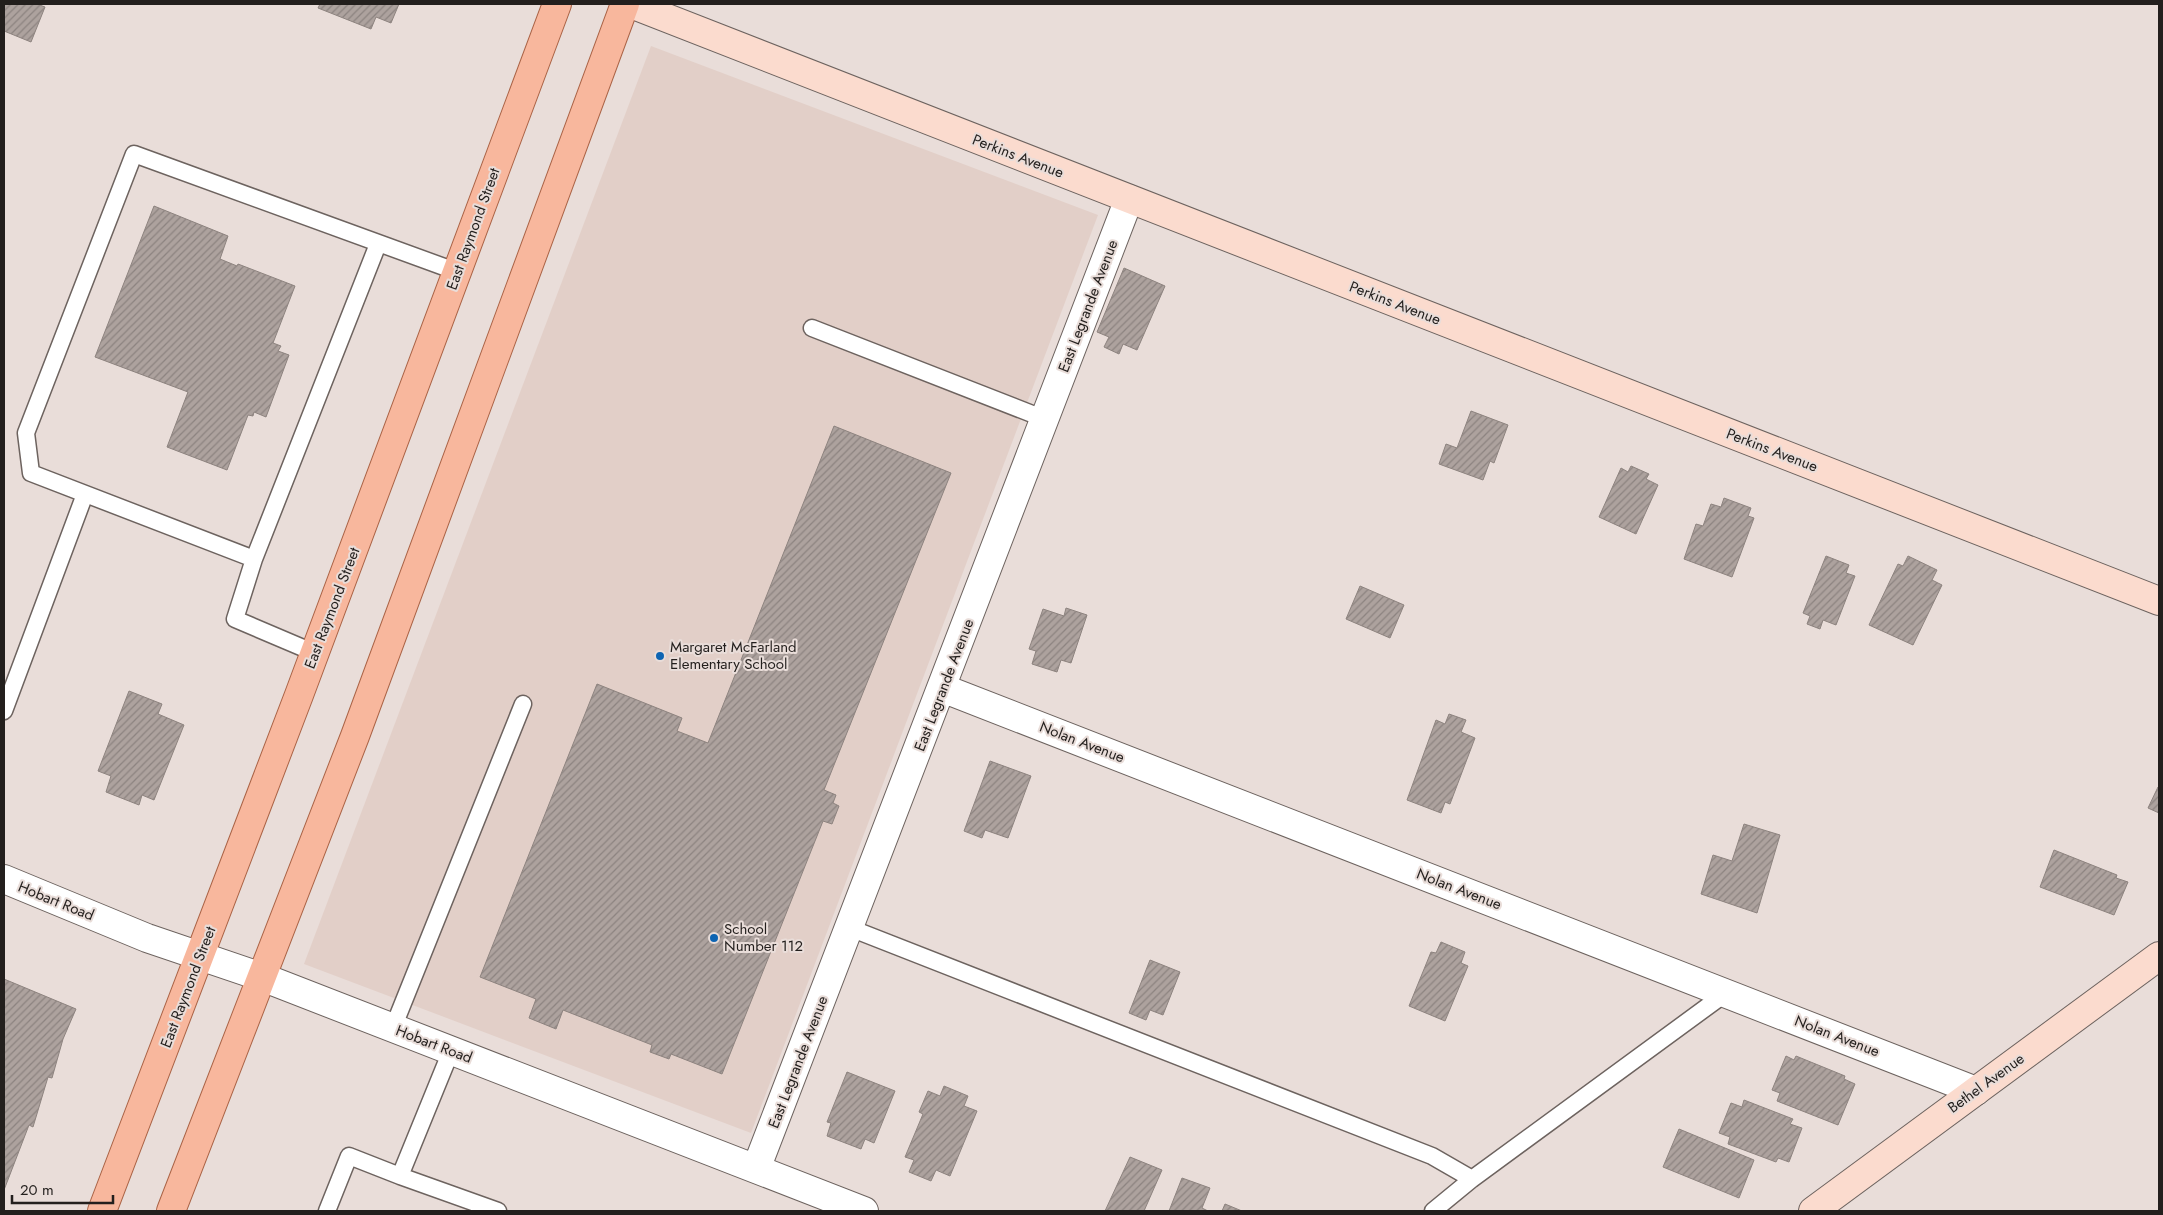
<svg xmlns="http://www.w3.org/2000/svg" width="2163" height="1215" font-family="Jost,sans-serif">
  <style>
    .built { fill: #e2cfc8 }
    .building { fill: url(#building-hatch); stroke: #8d837f }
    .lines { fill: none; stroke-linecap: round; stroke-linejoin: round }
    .lane-casing { stroke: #6d635f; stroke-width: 19 }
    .street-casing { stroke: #6d635f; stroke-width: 30 }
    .secondary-casing { stroke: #6d635f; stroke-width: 30 }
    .primary-casing { stroke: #aa6346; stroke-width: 30 }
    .lane { stroke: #fff; stroke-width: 16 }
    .street { stroke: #fff; stroke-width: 28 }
    .secondary { stroke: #fbdbce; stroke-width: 28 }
    .primary { stroke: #f8b79d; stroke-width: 28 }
    .poi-dot { fill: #0d64b2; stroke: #e9ddd9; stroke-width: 2 }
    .labels { text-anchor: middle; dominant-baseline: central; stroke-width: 4; stroke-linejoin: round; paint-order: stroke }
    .street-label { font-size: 15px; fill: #231f1d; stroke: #e9ddd9 }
    .poi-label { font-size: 15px; fill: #231f1d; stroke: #e9ddd9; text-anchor: start }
  </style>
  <defs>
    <pattern id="building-hatch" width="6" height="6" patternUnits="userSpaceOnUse" patternTransform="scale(1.25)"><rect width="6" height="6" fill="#ada29e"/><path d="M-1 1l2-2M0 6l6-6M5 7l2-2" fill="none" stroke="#8c8380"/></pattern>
  </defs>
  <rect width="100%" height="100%" fill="#e9ddd9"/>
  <!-- built -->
  <path class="built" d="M651 46 1098 215 751 1133 304 964Z"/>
  <!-- building -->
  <path class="building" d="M4 4H37L45 7 31 42 4 31Z
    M320 4H399L391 23 376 17 371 29 318 8Z
    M154 206 228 236 220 259 237 266 238 264 295 286 273 343 281 346 278 351 289 355 266 417 254 412 253 416 248 415 227 470 167 447 188 392 95 357Z
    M1124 268 1165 286 1137 350 1123 344 1119 354 1104 347 1109 337 1097 332Z
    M1471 411 1508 425 1494 463 1490 461 1483 480 1439 464 1446 444 1457 448Z
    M834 426 951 473 824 790 836 795 833 803 839 806 832 824 823 821 722 1074 671 1054 669 1059 650 1052 652 1045 563 1010 556 1029 529 1018 536 999 480 977 597 684 682 718 677 731 708 743Z
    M1631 466 1649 474 1646 479 1658 485 1636 534 1599 517 1621 468 1628 472Z
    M1724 498 1751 508 1748 516 1754 518 1732 577 1684 559 1696 524 1703 526 1711 504 1721 507Z
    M1826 556 1849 565 1846 573 1855 576 1836 625 1823 620 1820 629 1807 624 1810 616 1803 613Z
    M1908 556 1937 570 1932 580 1942 585 1913 645 1869 625 1898 564 1903 566Z
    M1360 586 1404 605 1390 638 1346 619Z
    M1066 608 1087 615 1071 663 1061 660 1057 672 1032 664 1036 651 1029 649 1043 609 1064 616Z
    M129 691 162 704 158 714 184 725 154 800 142 795 139 805 106 792 111 776 98 771Z
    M1449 714 1466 720 1461 732 1475 738 1450 804 1445 802 1441 813 1407 800 1436 720 1445 724Z
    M990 761 1031 776 1008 838 985 830 982 838 964 831Z
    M2158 787H2159V813L2148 808Z
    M1744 824 1780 835 1757 913 1701 894 1713 855 1732 861Z
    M2054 850 2117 875 2116 878 2128 882 2114 915 2040 887Z
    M1441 942 1465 952 1461 963 1468 966 1445 1021 1409 1006 1431 952 1436 953Z
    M1150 960 1180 972 1163 1015 1150 1010 1146 1020 1129 1013Z
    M4 979 76 1009 63 1039 52 1078 48 1077 33 1127 29 1125 4 1190Z
    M1786 1056 1794 1060 1796 1056 1845 1076 1844 1079 1855 1084 1838 1125 1777 1101 1780 1093 1772 1090Z
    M847 1072 895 1091 874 1143 865 1139 861 1149 827 1136 831 1123 827 1122Z
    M944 1086 968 1096 964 1106 977 1111 950 1176 936 1170 931 1181 909 1172 914 1160 905 1157 923 1114 919 1112 928 1091 940 1096Z
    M1744 1100 1793 1119 1790 1124 1802 1128 1789 1162 1778 1158 1776 1162 1728 1144 1730 1137 1719 1133 1731 1103 1742 1107Z
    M1679 1129 1754 1160 1739 1198 1663 1167Z
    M1130 1157 1162 1170 1144 1211H1105Z
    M1182 1178 1210 1188 1202 1208 1208 1211H1169Z
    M1225 1204 1242 1211H1222Z"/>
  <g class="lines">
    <!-- lane casing -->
    <g class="lane-casing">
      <path id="lane" d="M378 244 254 559 31 473 26 433 134 154 458 272
        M812 328 1045 419
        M254 559 235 619 315 653
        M4 711 85 494
        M850 928 1432 1156 1472 1179
        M393 1028 523 704
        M400 1176 498 1211
        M327 1211 349 1156 400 1176 451 1051
        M1433 1211 1472 1179 1726 993"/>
    </g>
    <!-- street casing -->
    <g class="street-casing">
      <path id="street" d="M942 688 1976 1091
        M4 879 147 938 262 977 864 1211
        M756 1169 1129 199"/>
    </g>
    <!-- secondary casing -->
    <g class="secondary-casing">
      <path id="secondary" d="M631 4 2159 601
        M1813 1211 2159 956"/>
    </g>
    <!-- primary casing -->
    <g class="primary-casing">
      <path id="primary" d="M102 1211 299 695 557 4
        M171 1211 355 736 625 4"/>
    </g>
    <!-- lane -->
    <use href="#lane" class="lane"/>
    <!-- street -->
    <use href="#street" class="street"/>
    <!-- secondary -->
    <use href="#secondary" class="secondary"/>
    <!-- primary -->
    <use href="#primary" class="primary"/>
  </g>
  <!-- markers -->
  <g class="poi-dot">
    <circle cx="660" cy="656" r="5"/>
    <circle cx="714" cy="938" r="5"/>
  </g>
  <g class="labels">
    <!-- street labels -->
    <g class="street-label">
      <text transform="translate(1018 156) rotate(21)">Perkins Avenue</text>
      <text transform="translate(473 229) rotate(-70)">East Raymond Street</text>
      <text transform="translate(1395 303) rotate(21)">Perkins Avenue</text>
      <text transform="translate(1088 306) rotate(-69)">East Legrande Avenue</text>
      <text transform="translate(1772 450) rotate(21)">Perkins Avenue</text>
      <text transform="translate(332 608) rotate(-69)">East Raymond Street</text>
      <text transform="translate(944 685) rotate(-69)">East Legrande Avenue</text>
      <text transform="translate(1082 742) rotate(21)">Nolan Avenue</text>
      <text transform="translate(1459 889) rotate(21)">Nolan Avenue</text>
      <text transform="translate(56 901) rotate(22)">Hobart Road</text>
      <text transform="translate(188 987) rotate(-69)">East Raymond Street</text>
      <text transform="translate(1837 1036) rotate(21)">Nolan Avenue</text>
      <text transform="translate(434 1044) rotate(21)">Hobart Road</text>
      <text transform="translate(798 1062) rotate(-69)">East Legrande Avenue</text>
      <text transform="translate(1986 1083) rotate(-36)">Bethel Avenue</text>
    </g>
    <!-- poi labels -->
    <g class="poi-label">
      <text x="670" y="647">Margaret McFarland<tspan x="670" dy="17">Elementary School</tspan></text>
      <text x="724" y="929">School<tspan x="724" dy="17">Number 112</tspan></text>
    </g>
  </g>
  <!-- border -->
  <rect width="2163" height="1215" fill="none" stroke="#231f1d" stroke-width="10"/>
  <!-- scale -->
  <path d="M12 1195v8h101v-8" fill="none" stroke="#231f1d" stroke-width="2.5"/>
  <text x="20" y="1195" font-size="15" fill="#231f1d" stroke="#e9ddd9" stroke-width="4" paint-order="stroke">20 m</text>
</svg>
